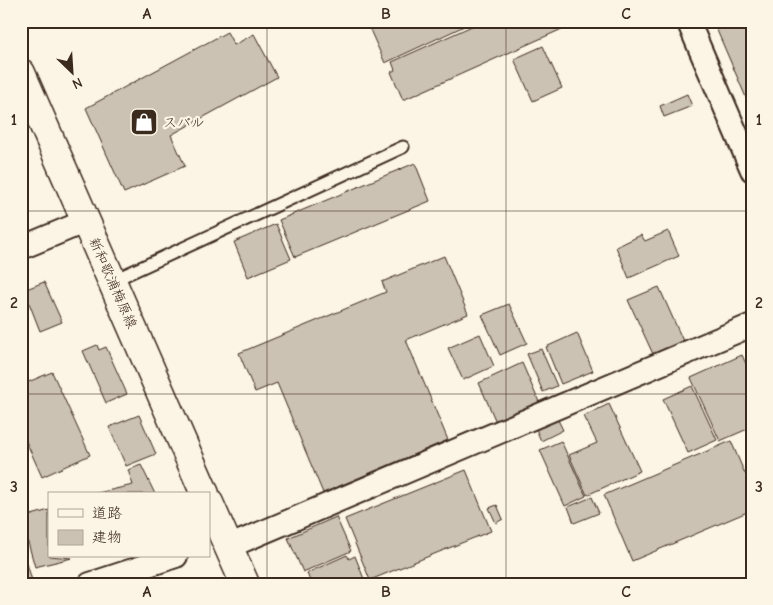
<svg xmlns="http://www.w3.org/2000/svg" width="773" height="605" viewBox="0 0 773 605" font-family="'Comic Neue','Klee One',sans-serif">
	<rect width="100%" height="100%" fill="#fcf5e5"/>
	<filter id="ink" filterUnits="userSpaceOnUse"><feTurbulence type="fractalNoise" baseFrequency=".02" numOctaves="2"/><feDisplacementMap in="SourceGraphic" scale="10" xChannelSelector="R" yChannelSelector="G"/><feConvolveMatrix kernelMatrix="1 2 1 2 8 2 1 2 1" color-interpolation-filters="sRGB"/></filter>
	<g filter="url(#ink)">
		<path fill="#ccc2b3" stroke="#3b2a1e" d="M366 21H475L385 63Z
			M483 21H580L403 100 391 72 395 70 392 62Z
			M713 21H752L751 109Z
			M227 32 234 45 254 34 277 77 171 135 185 166 124 193 86 108Z
			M543 46 562 88 533 101 514 59Z
			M687 94 692 106 664 117 660 106Z
			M415 163 430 201 295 257 279 220Z
			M276 224 291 259 248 277 234 242Z
			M668 231 679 256 629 278 616 247 641 235 645 241Z
			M444 256 468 314 406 340 448 440 323 493 277 383 255 392 239 353 386 292 382 282Z
			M44 282 62 322 40 331 24 290Z
			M659 287 683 341 653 354 628 300Z
			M509 304 527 343 500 355 482 315Z
			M577 333 593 371 561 384 546 347Z
			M480 334 494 366 463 380 448 348Z
			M97 345 99 350 106 347 127 394 106 403 83 351Z
			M541 349 557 386 543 392 527 354Z
			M742 355 752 377V427L720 441 691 378Z
			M522 363 539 402 496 422 479 383Z
			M52 372 90 455 42 477 21 430V385Z
			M692 386 717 440 688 453 663 399Z
			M609 404 640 471 587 495 569 455 597 443 584 416Z
			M139 415 156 454 126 466 109 427Z
			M557 418 563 430 541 441 536 429Z
			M561 441 586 496 565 506 540 450Z
			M731 441 745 474 752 471V510L632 561 604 495Z
			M141 465 155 494H93L133 485 128 470Z
			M466 470 491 531 370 580 345 519Z
			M592 497 599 513 574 523 568 507Z
			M497 505 503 519 496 523 489 508Z
			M49 510V556L72 558 35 567 21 518Z
			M336 517 351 551 303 572 288 538Z
			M347 555 349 559 355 556 366 584H311L307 573Z
			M26 560 33 584H24L21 574V561Z"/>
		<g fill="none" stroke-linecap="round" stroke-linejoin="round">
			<g stroke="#3b2a1e" stroke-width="15">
				<path id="lane" d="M112 281 403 147"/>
			</g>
			<g stroke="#3b2a1e" stroke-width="26">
				<path id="street" d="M688 21 752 170
					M21 248 86 221
					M228 547 752 325
					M90 584 176 556"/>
			</g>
			<g stroke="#3b2a1e" stroke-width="31">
				<path id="primary" d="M21 73 205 494
					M209 503 245 584"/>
			</g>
			<use href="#lane" stroke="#fcf5e5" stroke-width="11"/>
			<use href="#street" stroke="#fcf5e5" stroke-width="22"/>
			<use href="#primary" stroke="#fcf5e5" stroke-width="28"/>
		</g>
	</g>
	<path fill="none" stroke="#3b2a1e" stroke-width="1" stroke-opacity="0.55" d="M267 21V584M506 21V584M21 211H752M21 394H752"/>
	<defs>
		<g id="shop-square" transform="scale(1.4375)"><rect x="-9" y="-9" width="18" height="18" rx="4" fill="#3b2a1e" stroke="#fcf5e5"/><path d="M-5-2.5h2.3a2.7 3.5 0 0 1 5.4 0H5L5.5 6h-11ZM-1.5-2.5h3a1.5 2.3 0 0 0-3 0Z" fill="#fff"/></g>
	</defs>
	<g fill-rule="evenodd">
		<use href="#shop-square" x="144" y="122"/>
	</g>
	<g text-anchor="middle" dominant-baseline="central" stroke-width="4.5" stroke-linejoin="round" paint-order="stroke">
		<g font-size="14" fill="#3b2a1e" stroke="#fcf5e5" text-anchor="start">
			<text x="163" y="122">スバル</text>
		</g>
		<g font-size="14" fill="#3b2a1e" stroke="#fcf5e5">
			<text transform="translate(113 283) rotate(66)">新和歌浦梅原線</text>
		</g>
	</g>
	<rect width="773" height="605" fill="none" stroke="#fcf5e5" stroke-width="55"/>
	<rect x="48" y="492" width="162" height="65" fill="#fcf5e5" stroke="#afa495"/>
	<rect x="58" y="509" width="25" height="8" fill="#fcf5e5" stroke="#afa495"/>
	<text x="92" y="518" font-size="15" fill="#3b2a1e">道路</text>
	<rect x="58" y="530" width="25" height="15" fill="#ccc2b3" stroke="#afa495"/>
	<text x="92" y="542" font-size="15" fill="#3b2a1e">建物</text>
	<g transform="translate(72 72) rotate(155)" stroke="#fcf5e5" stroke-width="4" paint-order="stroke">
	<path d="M0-4L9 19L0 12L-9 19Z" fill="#3b2a1e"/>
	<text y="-8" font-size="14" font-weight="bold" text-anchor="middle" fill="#3b2a1e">N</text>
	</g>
	<rect x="28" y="28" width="718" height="550" fill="none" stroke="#3b2a1e" stroke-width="2"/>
	<g font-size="16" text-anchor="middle" font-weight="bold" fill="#3b2a1e">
		<text x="147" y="19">A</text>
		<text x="386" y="19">B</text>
		<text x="626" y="19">C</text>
		<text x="14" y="125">1</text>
		<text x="759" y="125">1</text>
		<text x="14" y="308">2</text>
		<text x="759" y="308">2</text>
		<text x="14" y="492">3</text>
		<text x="759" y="492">3</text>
		<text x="147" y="597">A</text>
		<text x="386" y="597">B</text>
		<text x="626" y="597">C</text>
	</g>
</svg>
